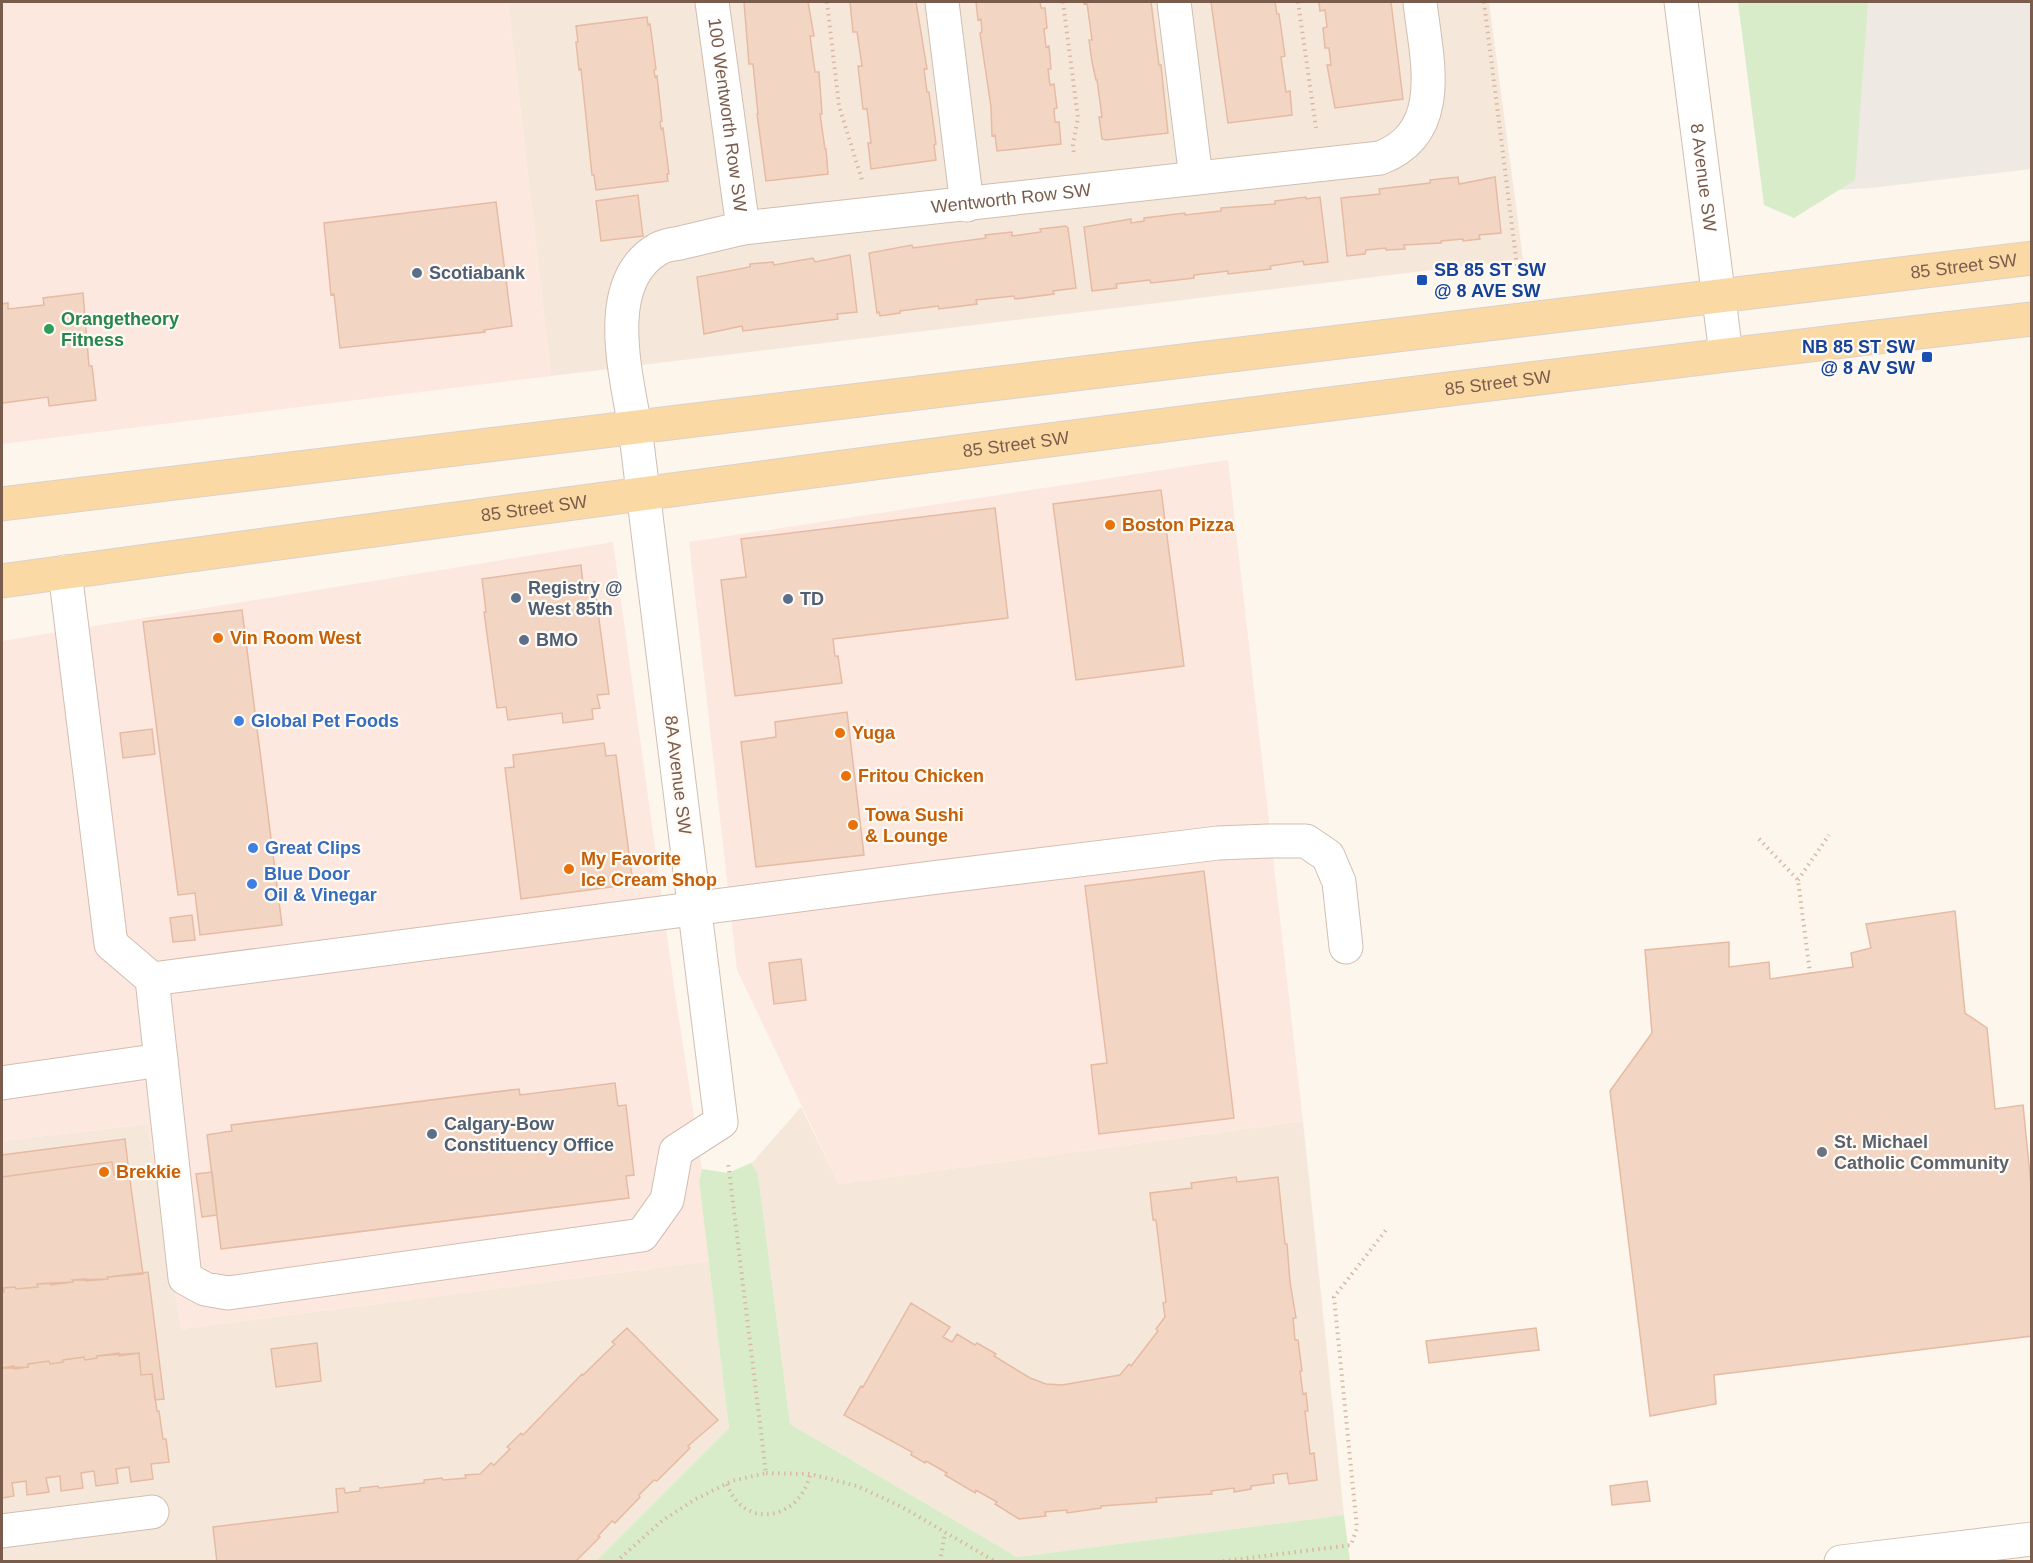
<svg xmlns="http://www.w3.org/2000/svg" width="2033" height="1563" viewBox="0 0 2033 1563" font-family="Arial,sans-serif">
	<rect width="100%" height="100%" fill="#fdf6ec"/>
	<path fill="#f5e8da" d="M508 2H1489L1523 259 551 376Z
		M801 1107 839 1184 1303 1121 1344 1515 1017 1557 790 1424 758 1174 751 1164Z
		M148 1124 181 1329 709 1261 729 1428 596 1561H2V1141Z"/>
	<path fill="#fde8e0" d="M2 2H508L551 376 2 444Z
		M1228 460 1303 1121 839 1184 737 970 689 542Z
		M613 542 675 993 702 1169 699 1181 709 1261 181 1329 148 1124 2 1141V641Z"/>
	<path fill="#efe9e4" d="M1738 2H2031V169L1871 188 1822 191Z"/>
	<path fill="#d8ecc9" d="M1738 2H1868L1855 180 1794 218 1764 205Z
		M751 1163 758 1174 790 1424 1017 1557 1344 1515 1350 1561H596L729 1428 699 1181 702 1169 728 1173Z"/>
	<path fill="#f3d5c3" stroke="#e6bba3" stroke-width="1.5" d="M744 2H808L814 36H810L815 72H819L822 114H820L825 149H826L828 174 766 181 757 114H758L753 64H749Z
		M850 2H916L927 69H924L927 92H929L936 144 934 145 936 160 871 169 868 143H871L867 109H863L858 66H862L857 32H853Z
		M976 2H1040L1041 8H1045L1047 28 1044 29 1046 47 1049 46 1051 69H1048L1050 85 1054 84 1057 108 1054 109 1055 122H1059L1061 144 997 151 995 135 992 136 991 107 980 33 982 32 981 19 978 20Z
		M1084 2H1151L1159 65H1161L1168 133 1106 140 1102 139 1099 117H1102L1097 80H1096L1092 62 1089 40H1092L1087 3 1084 4Z
		M1211 2H1275L1277 14H1279L1285 56 1281 57 1286 92 1290 91 1292 115 1228 123Z
		M1319 2H1391L1403 99 1335 108 1327 65H1331L1329 48H1325L1323 28 1327 27 1325 10 1320 11Z
		M647 17 648 25 650 24 656 69 654 70 655 77 657 76 662 121 660 122 661 129 663 128 669 174H667L668 181 596 190 594 175H592L581 69 579 70 576 42H578L576 26Z
		M1458 177 1459 184 1495 177 1501 233 1479 235 1480 239 1463 241V239L1441 241V243L1404 245 1405 249 1386 250V248L1366 250 1365 254 1347 256 1341 198 1380 194 1379 189 1430 183V180Z
		M638 195 643 236 601 241 596 201Z
		M1306 197V199L1320 197 1328 262 1304 265 1303 261 1270 266 1271 269 1228 274V271L1194 275V278L1151 283 1150 280 1116 284 1117 288 1092 291 1084 227 1131 219V223L1144 221V218L1185 213V215L1221 211V208L1275 204V201Z
		M496 202 512 326 484 330 485 332 340 348 334 294 331 295 324 223Z
		M1066 226 1068 228 1076 288 1053 291 1054 294 1015 299 1014 296 976 300 977 304 939 309 938 306 900 311V313L880 316 879 312 877 313 869 253 912 245 913 248 986 238 985 235 1012 232V236L1041 232 1040 229Z
		M850 255 857 312 837 314 838 319 743 331 742 326 704 334 697 277 750 267V264L773 262 774 265 813 258 815 262Z
		M83 293 89 366H92L96 400 49 406 48 397 3 403 2 406V304L8 303V309L44 305 43 298Z
		M1161 490 1184 666 1076 680 1053 504Z
		M995 508 1008 618 833 639 835 656H838L842 683 735 696 721 580 746 577 741 539Z
		M581 565 583 584 594 582 609 694 597 695 600 708 592 709 593 719 563 723 562 713 508 720 506 707 497 708 484 612H486L482 579Z
		M242 610 282 925 200 935 195 893 178 895 143 622Z
		M847 712 864 855 756 867 741 742 776 737 775 722Z
		M152 729 155 754 123 758 120 733Z
		M604 743 606 756 616 755 633 884 521 899 505 768 514 767 513 755Z
		M1204 871 1234 1118 1099 1134 1091 1065 1107 1063 1085 886Z
		M1955 911 1965 1013 1987 1028 1995 1109 2023 1105 2032 1195V1336L1714 1375 1716 1404 1650 1416 1610 1091 1652 1033 1645 950 1729 942V967L1769 962 1770 979 1853 967 1851 953 1871 948 1866 924Z
		M192 915 195 940 173 942 170 918Z
		M801 959 806 1000 774 1004 769 963Z
		M615 1083 618 1106 626 1105 634 1175 626 1176 629 1198 221 1249 207 1135 232 1131 231 1125 519 1089 520 1095Z
		M125 1139 129 1173 114 1175 112 1162 2 1177V1155Z
		M112 1162 114 1175 129 1173 143 1274 107 1277 108 1279 86 1281V1279L72 1280 73 1282 51 1285V1283L37 1284 38 1287 16 1289 15 1287 3 1288 4 1292H2V1177Z
		M212 1172 217 1215 202 1217 196 1174Z
		M1236 1177 1237 1182 1278 1177 1285 1244H1287L1290 1282 1296 1318H1293L1295 1340H1298L1302 1371H1300L1303 1394 1306 1393 1308 1411H1305L1310 1454 1314 1453 1317 1480 1289 1484 1287 1473 1273 1475 1274 1483 1251 1486V1489L1234 1492V1488L1211 1491 1212 1494 1156 1498 1157 1502 1101 1506V1508L1067 1513V1510L1045 1512 1046 1516 1019 1519 995 1504 997 1502 976 1490 975 1493 945 1475 947 1473 926 1461 925 1463 911 1455 912 1452 844 1415 861 1386 863 1387 911 1303 950 1327 943 1337 952 1342 957 1334 975 1345 977 1343 996 1354 994 1356 1030 1378 1046 1384 1062 1385 1120 1375 1129 1364 1131 1366 1158 1331 1156 1329 1165 1317 1163 1303 1166 1302 1156 1220H1153L1150 1193 1192 1188 1191 1183Z
		M148 1272 164 1399 155 1400 152 1374 141 1375 139 1353 97 1356V1358L85 1360 84 1357 63 1360V1362L50 1364 49 1361 28 1364V1367L14 1369V1366L2 1368V1292H4L3 1288 15 1287 16 1289 38 1287 37 1284 73 1282 72 1280 108 1279 107 1277Z
		M627 1328 718 1420 688 1446 690 1448 657 1481 654 1480 639 1495 640 1497 615 1523 612 1521 598 1536 600 1537 575 1562H217L213 1527 338 1512 336 1489 344 1488 345 1493 360 1491V1488L378 1486 379 1488 424 1483V1480L442 1478 443 1480 466 1478 465 1475 480 1474 491 1463 494 1465 510 1449 507 1447 521 1433 523 1435 582 1374 583 1375 615 1344 612 1342Z
		M1536 1328 1539 1350 1429 1363 1426 1341Z
		M317 1343 321 1381 276 1387 271 1349Z
		M119 1353V1356L139 1353 141 1375 152 1374 157 1411H159L163 1439H166L169 1462 151 1464 153 1479 131 1482 129 1467 116 1469 118 1483 96 1486 94 1471 81 1473 83 1488 61 1491 60 1476 46 1478 49 1492 27 1495 26 1481 12 1483 14 1496 2 1498V1368L28 1367V1364L49 1361 50 1364 63 1362V1360L84 1357 85 1360 97 1358V1356Z
		M1647 1481 1650 1501 1612 1505 1610 1486Z"/>
	<g fill="none" stroke-linecap="round" stroke-linejoin="round">
		<g stroke="#d1beb0" stroke-width="35">
			<g id="minor">
				<path id="s1" d="M712 2 743 228"/>
				<path d="M942 2 967 205"/>
				<path d="M1174 2 1196 178"/>
				<path id="s2" d="M1681 2 1726 354"/>
				<path id="s3" d="M65 572 111 944 152 979 185 1278 205 1289 228 1293 642 1235 667 1200 676 1151 721 1122 635 427C626 374 601 282 658 249 664 245 674 244 680 243 701 238 722 233 743 228L1380 158C1448 132 1426 58 1420 2"/>
				<path d="M152 979 931 878 1218 843 1269 841H1306L1328 856 1339 882 1346 947"/>
				<path d="M2 1083 161 1060"/>
				<path d="M2 1531 152 1512"/>
				<path d="M1841 1562 2032 1539"/>
			</g>
		</g>
		<g stroke="#dad1cd" stroke-width="35">
			<g id="major">
				<path id="s4" d="M2 504 2032 258"/>
				<path id="s5" d="M2 581C677 488 1354 397 2032 319"/>
			</g>
		</g>
		<path stroke="#d9b8a5" stroke-width="4" stroke-dasharray="1.5 4.5" stroke-linecap="butt" d="M827 2 839 106 862 180
			M1063 2 1078 118 1073 145 1074 156
			M1298 2 1316 128
			M1484 2 1517 266
			M1759 839 1798 880 1810 973
			M1798 880 1829 835
			M766 1473 810 1474 857 1486 902 1507 996 1562
			M727 1484C743 1530 800 1521 810 1474
			M616 1562 663 1520 694 1500 732 1481 766 1473 728 1162
			M940 1562 945 1532
			M1217 1562 1351 1545 1357 1528 1334 1297 1386 1230"/>
		<use href="#minor" stroke="#fff" stroke-width="33"/>
		<use href="#major" stroke="#fbd9a5" stroke-width="33"/>
	</g>
	<g fill="#5c6f8a" stroke="#fffaf3" stroke-width="2">
		<circle cx="417" cy="273" r="6"/>
		<circle cx="516" cy="598" r="6"/>
		<circle cx="788" cy="599" r="6"/>
		<circle cx="524" cy="640" r="6"/>
		<circle cx="432" cy="1134" r="6"/>
	</g>
	<g fill="#1a4fb4" stroke="#fffaf3" stroke-width="2">
		<rect x="1416" y="274" width="12" height="12" rx="3"/>
		<rect x="1921" y="351" width="12" height="12" rx="3"/>
	</g>
	<circle fill="#2e9e5b" stroke="#fffaf3" stroke-width="2" cx="49" cy="329" r="6"/>
	<g fill="#e8710a" stroke="#fffaf3" stroke-width="2">
		<circle cx="1110" cy="525" r="6"/>
		<circle cx="218" cy="638" r="6"/>
		<circle cx="840" cy="733" r="6"/>
		<circle cx="846" cy="776" r="6"/>
		<circle cx="853" cy="825" r="6"/>
		<circle cx="569" cy="869" r="6"/>
		<circle cx="104" cy="1172" r="6"/>
	</g>
	<g fill="#3f7fe0" stroke="#fffaf3" stroke-width="2">
		<circle cx="239" cy="721" r="6"/>
		<circle cx="253" cy="848" r="6"/>
		<circle cx="252" cy="884" r="6"/>
	</g>
	<circle fill="#6b7280" stroke="#fffaf3" stroke-width="2" cx="1822" cy="1152" r="6"/>
	<g text-anchor="middle" dominant-baseline="central" stroke-width="4.5" stroke-linejoin="round" paint-order="stroke">
		<g font-size="18" fill="#7a5c4d" stroke="#fffaf3">
			<text stroke="none"><textPath href="#s1" startOffset="114">100 Wentworth Row SW</textPath></text>
			<text stroke="none"><textPath href="#s2" startOffset="177">8 Avenue SW</textPath></text>
			<text stroke="none"><textPath href="#s3" startOffset="2589">Wentworth Row SW</textPath></text>
			<text stroke="none"><textPath href="#s4" startOffset="1976">85 Street SW</textPath></text>
			<text stroke="none"><textPath href="#s5" startOffset="1509">85 Street SW</textPath></text>
			<text stroke="none"><textPath href="#s5" startOffset="1023">85 Street SW</textPath></text>
			<text stroke="none"><textPath href="#s5" startOffset="537">85 Street SW</textPath></text>
			<text transform="translate(678 775) rotate(83)">8A Avenue SW</text>
		</g>
		<g font-size="18" font-weight="bold" fill="#164399" stroke="#fffaf3" text-anchor="start">
			<text x="1434" y="270">SB 85 ST SW<tspan x="1434" dy="21">@ 8 AVE SW</tspan></text>
			<text x="1915" y="347" text-anchor="end">NB 85 ST SW<tspan x="1915" dy="21">@ 8 AV SW</tspan></text>
		</g>
		<g font-size="18" font-weight="bold" fill="#4e5e75" stroke="#fffaf3" text-anchor="start">
			<text x="429" y="273">Scotiabank</text>
			<text x="528" y="588">Registry @<tspan x="528" dy="21">West 85th</tspan></text>
			<text x="800" y="599">TD</text>
			<text x="536" y="640">BMO</text>
			<text x="444" y="1124">Calgary-Bow<tspan x="444" dy="21">Constituency Office</tspan></text>
		</g>
		<g font-size="18" font-weight="bold" fill="#27864d" stroke="#fffaf3" text-anchor="start">
			<text x="61" y="319">Orangetheory<tspan x="61" dy="21">Fitness</tspan></text>
		</g>
		<g font-size="18" font-weight="bold" fill="#c56008" stroke="#fffaf3" text-anchor="start">
			<text x="1122" y="525">Boston Pizza</text>
			<text x="230" y="638">Vin Room West</text>
			<text x="852" y="733">Yuga</text>
			<text x="858" y="776">Fritou Chicken</text>
			<text x="865" y="815">Towa Sushi<tspan x="865" dy="21">&amp; Lounge</tspan></text>
			<text x="581" y="859">My Favorite<tspan x="581" dy="21">Ice Cream Shop</tspan></text>
			<text x="116" y="1172">Brekkie</text>
		</g>
		<g font-size="18" font-weight="bold" fill="#366cbe" stroke="#fffaf3" text-anchor="start">
			<text x="251" y="721">Global Pet Foods</text>
			<text x="265" y="848">Great Clips</text>
			<text x="264" y="874">Blue Door<tspan x="264" dy="21">Oil &amp; Vinegar</tspan></text>
		</g>
		<g font-size="18" font-weight="bold" fill="#5b616d" stroke="#fffaf3" text-anchor="start">
			<text x="1834" y="1142">St. Michael<tspan x="1834" dy="21">Catholic Community</tspan></text>
		</g>
	</g>
	<rect width="2033" height="1563" fill="none" stroke="#7a5c4d" stroke-width="6"/>
</svg>
